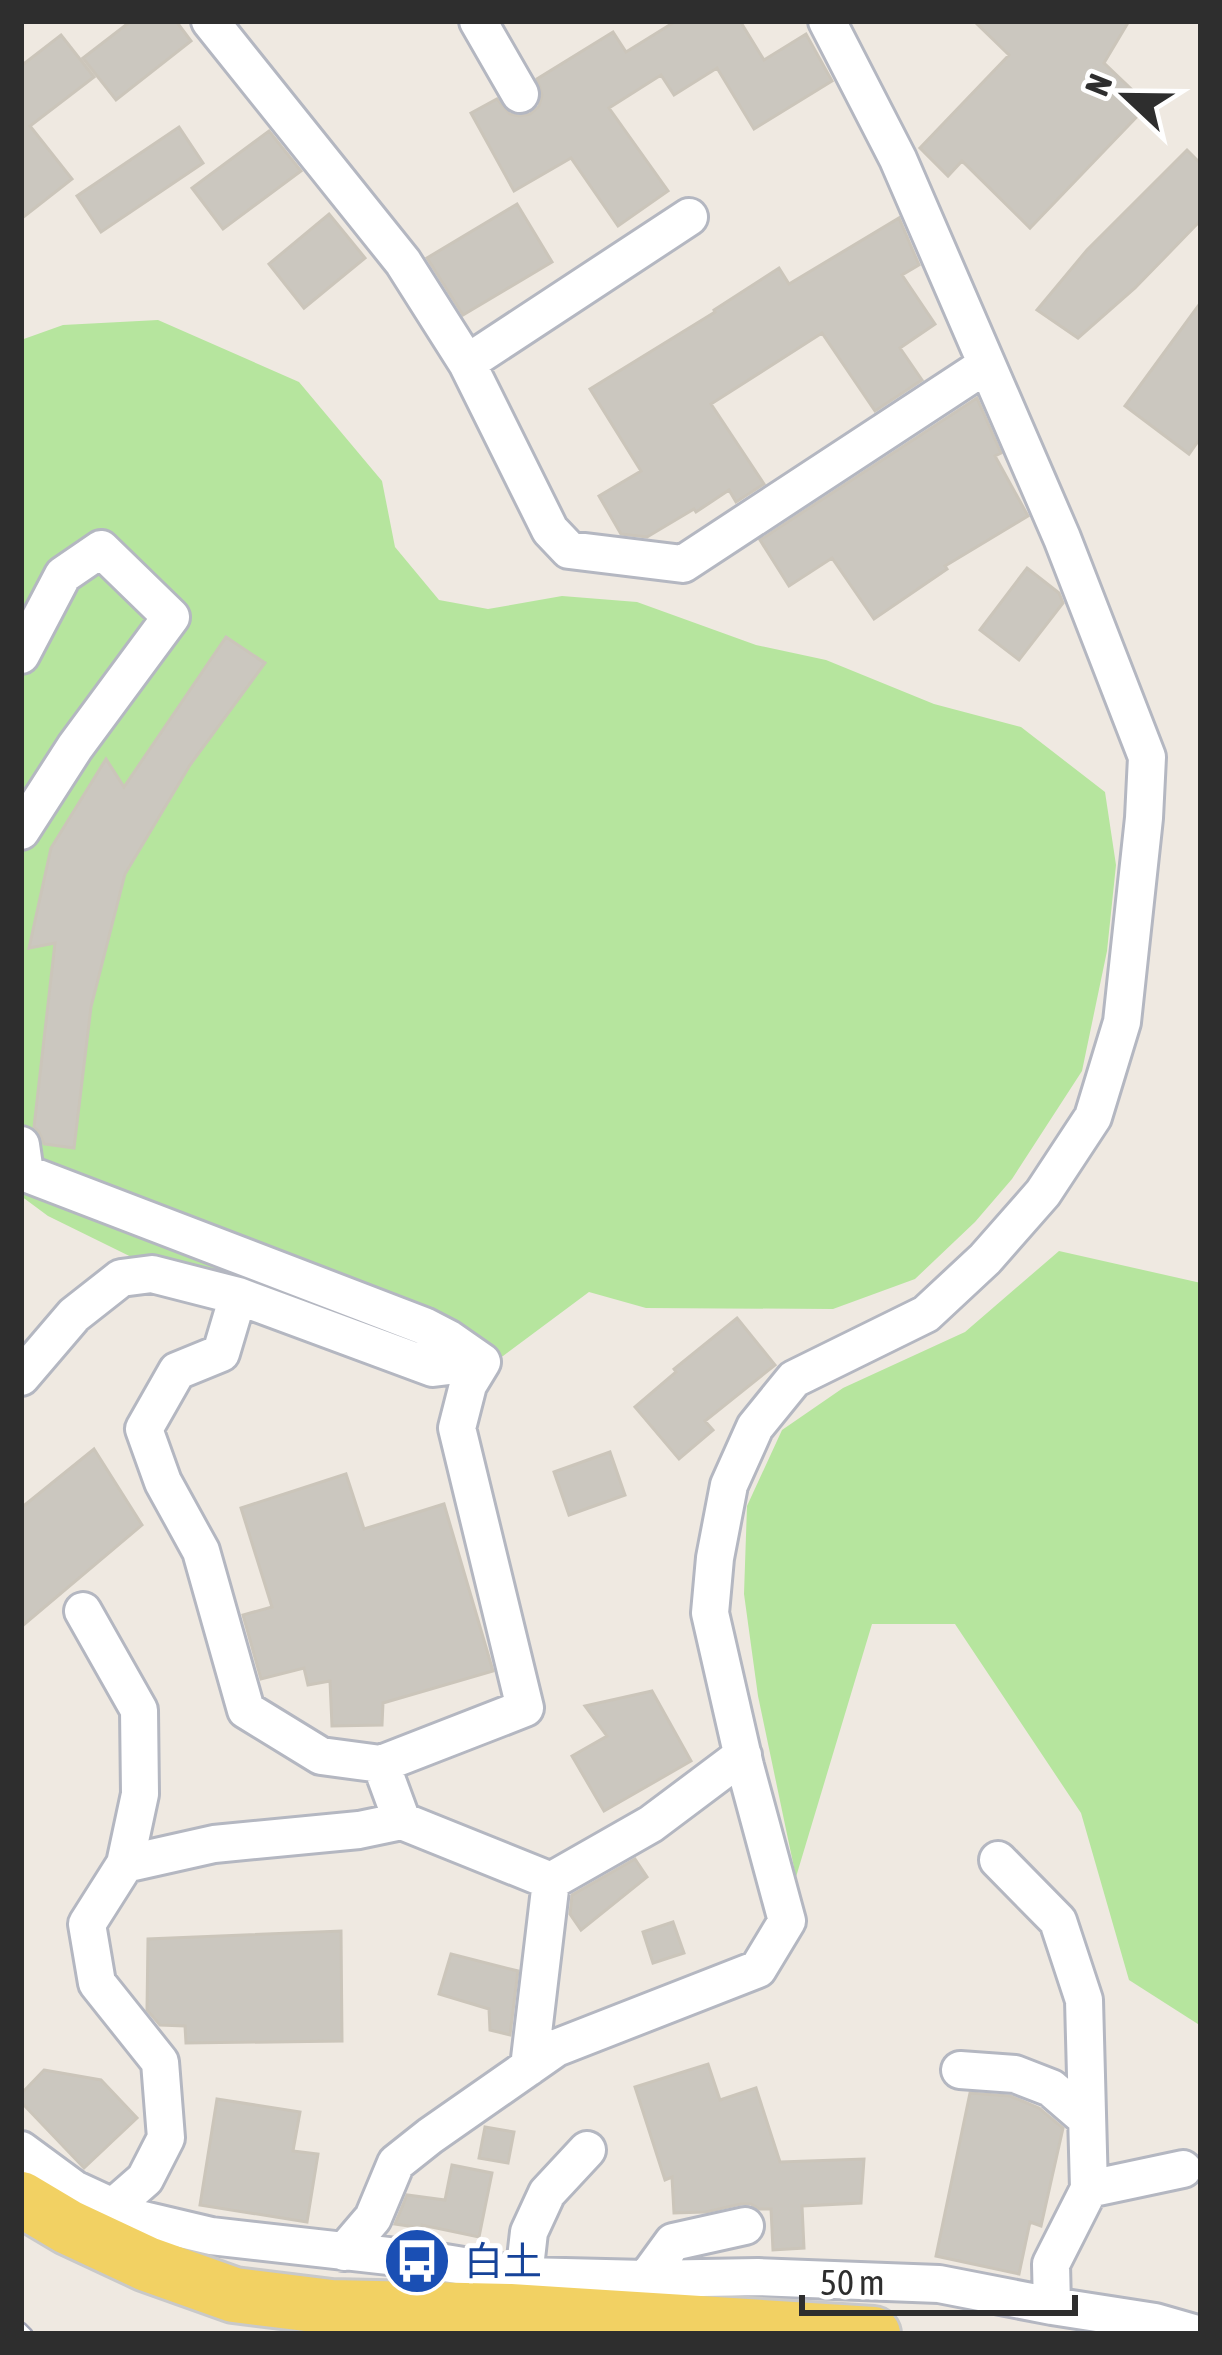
<svg xmlns="http://www.w3.org/2000/svg" width="1222" height="2355" viewBox="0 0 1222 2355" font-family="'Asap Condensed','Noto Sans JP',sans-serif">
	<rect width="100%" height="100%" fill="#efe9e1"/>
	<path fill="#b6e59e" d="M158 320 299 382 382 481 395 547 439 600 488 609 562 596 637 602 756 645 826 660 934 704 1021 727 1105 792 1116 865 1107 951 1082 1071 1012 1179 975 1222 915 1279 833 1309 646 1308 589 1292 503 1356 427 1380 168 1275 48 1216 21 1196V340L63 325Z
		M1059 1251 1201 1283V2026L1129 1980 1081 1813 955 1624H872L796 1877 758 1696 744 1594 747 1506 782 1430 843 1388 965 1332Z"/>
	<path fill="#cbc7bf" stroke="#cbc5ba" stroke-width="3" d="M131 21H176L191 41 116 100 83 58Z
		M676 21H740L764 60 806 34 832 81 754 129 717 68 674 95 661 75 609 108 668 191 618 226 571 158 514 191 471 113 497 99 510 114 519 116 530 114 539 106 542 95 537 79 613 32 626 52Z
		M974 21H1129L1104 63 1148 105 1030 228 962 161 948 176 920 148 1009 55Z
		M61 35 94 77 30 126 72 179 21 219V66Z
		M179 127 203 163 101 232 77 196Z
		M269 131 301 171 223 229 192 188Z
		M1187 150 1201 164V220L1135 288 1078 338 1037 310 1087 250Z
		M517 204 552 262 463 315 427 258Z
		M329 214 365 258 304 308 269 264Z
		M899 218 919 265 902 275 935 324 900 348 922 380 875 411 822 333 711 404 764 484 736 502 729 490 696 512 694 509 647 537 621 534 599 496 641 471 590 389 715 312 714 310 779 268 789 284Z
		M1201 302V437L1189 454 1125 406Z
		M977 398 1001 453 995 456 1028 516 945 566 947 569 874 619 832 558 789 586 760 540Z
		M1027 568 1059 593 1063 603 1019 660 980 630Z
		M226 637 265 663 190 765 125 874 91 1007 74 1148 44 1144 39 1132 34 1127 55 943 29 948 51 848 106 759 124 787Z
		M737 1318 775 1365 705 1421 713 1430 679 1459 635 1407 676 1372 674 1369Z
		M94 1449 142 1525 21 1627V1508Z
		M610 1452 625 1495 569 1515 554 1472Z
		M346 1474 364 1529 444 1504 493 1671 383 1703 382 1725 332 1726 330 1681 308 1685 304 1668 261 1679 243 1615 272 1607 241 1508Z
		M652 1691 691 1761 604 1811 572 1756 607 1736 585 1706Z
		M635 1859 647 1877 581 1930 570 1914 572 1895Z
		M673 1922 684 1953 653 1963 643 1932Z
		M341 1931 342 2041 186 2043 185 2026 160 2025 147 2010 148 1939Z
		M451 1954 518 1971 510 2035 490 2030 489 2009 439 1994Z
		M708 2064 720 2100 756 2088 780 2162 864 2159 861 2203 802 2206 804 2248 773 2250 771 2209H759L751 2204H741L706 2212 674 2213 672 2177 665 2180 635 2087Z
		M44 2070 101 2080 137 2118 84 2168 21 2102V2094Z
		M970 2093 1010 2096 1039 2108 1063 2128 1041 2226 1030 2222 1019 2274 936 2256Z
		M217 2099 300 2112 293 2151 318 2154 307 2222 200 2205Z
		M485 2127 514 2132 508 2163 479 2158Z
		M452 2165 492 2173 479 2237 422 2225V2228L395 2224 407 2195 445 2200Z"/>
	<g fill="none" stroke-linecap="round" stroke-linejoin="round">
		<g stroke="#b4b7c1" stroke-width="42">
			<path id="minor" d="M210 21 403 262 467 363 689 217
				M478 21 520 94
				M467 363 550 530 569 550 683 564 986 365
				M21 655 63 575 101 549 171 617 75 747 21 831
				M21 1145 25 1173 424 1326 449 1339 482 1362
				M238 1296 221 1353 177 1371 144 1429 163 1482 201 1551 246 1710 321 1756 381 1764
				M21 1377 74 1315 121 1278 152 1274 238 1296 433 1368 482 1362 468 1385 457 1428 525 1708 381 1764 402 1821
				M83 1611 139 1710 140 1794 125 1864
				M998 1860 1058 1921 1084 2000 1089 2189 1051 2264 1052 2306
				M529 2067 551 1881
				M960 2070 1015 2074 1051 2088 1087 2119
				M21 2150 74 2189 139 2219 211 2236 433 2261 524 2276 504 2311
				M587 2150 547 2193 529 2232 524 2276 646 2279 673 2242 745 2226
				M1089 2189 1183 2169
				M113 2207 145 2179 166 2138 160 2062 97 1983 87 1924 125 1864 214 1844 359 1830 402 1821 551 1881 651 1824 743 1755
				M344 2252 373 2218 396 2163 430 2136 556 2048 758 1969 787 1921 745 1766 710 1613 715 1558 729 1485 755 1427 794 1379 926 1314 985 1259 1043 1193 1093 1117 1122 1022 1144 818 1147 757 1062 538 898 159 827 21
				M646 2279 758 2277 939 2284 1052 2306 1155 2322 1197 2334"/>
		</g>
		<g stroke="#c9c9c9" stroke-width="60">
			<path id="primary" d="M21 2199 68 2227 147 2264 234 2295 331 2307 510 2311 873 2334"/>
		</g>
		<use href="#minor" stroke="#fff" stroke-width="36"/>
		<use href="#primary" stroke="#f2d163" stroke-width="54"/>
		<g stroke="#a3a6b8" stroke-width="14">
			<path id="rail" d="M21 2328 27 2334"/>
		</g>
		<use href="#rail" stroke="#fff" stroke-width="9" stroke-dasharray="27" stroke-linecap="butt"/>
	</g>
	<defs>
		<g id="bus-disc" transform="scale(3.45)"><circle r="9.5" fill="#1a4fb4" stroke="#fff"/><path d="M-5-6H5V4H4V6H2V4H-2V6H-4V4H-5ZM-3.5-4V0h7V-4ZM-3.5 1.2v1.5H-2V1.2ZM2 1.2v1.5H3.5V1.2Z" fill="#fff"/></g>
	</defs>
	<g fill-rule="evenodd">
		<use href="#bus-disc" x="417" y="2261"/>
	</g>
	<g text-anchor="middle" dominant-baseline="central" stroke-width="10" stroke-linejoin="round" paint-order="stroke">
		<g font-size="39" fill="#164399" stroke="#fff" text-anchor="start">
			<text x="464" y="2261">白土</text>
		</g>
	</g>
	<rect width="1222" height="2355" fill="none" stroke="#2e2e2e" stroke-width="48"/>
	<g transform="translate(1126 96) rotate(292)" stroke="#ffffff" stroke-width="9" paint-order="stroke">
	<path d="M0-9L21 45L0 30L-21 45Z" fill="#2e2e2e"/>
	<text y="-18" font-size="33" font-weight="bold" text-anchor="middle" fill="#2e2e2e">N</text>
	</g>
	<path d="M802 2295v18h273v-18" fill="none" stroke="#2e2e2e" stroke-width="6"/>
	<text x="820" y="2295" font-size="36" fill="#2e2e2e" stroke="#ffffff" stroke-width="9" paint-order="stroke">50 m</text>
</svg>
